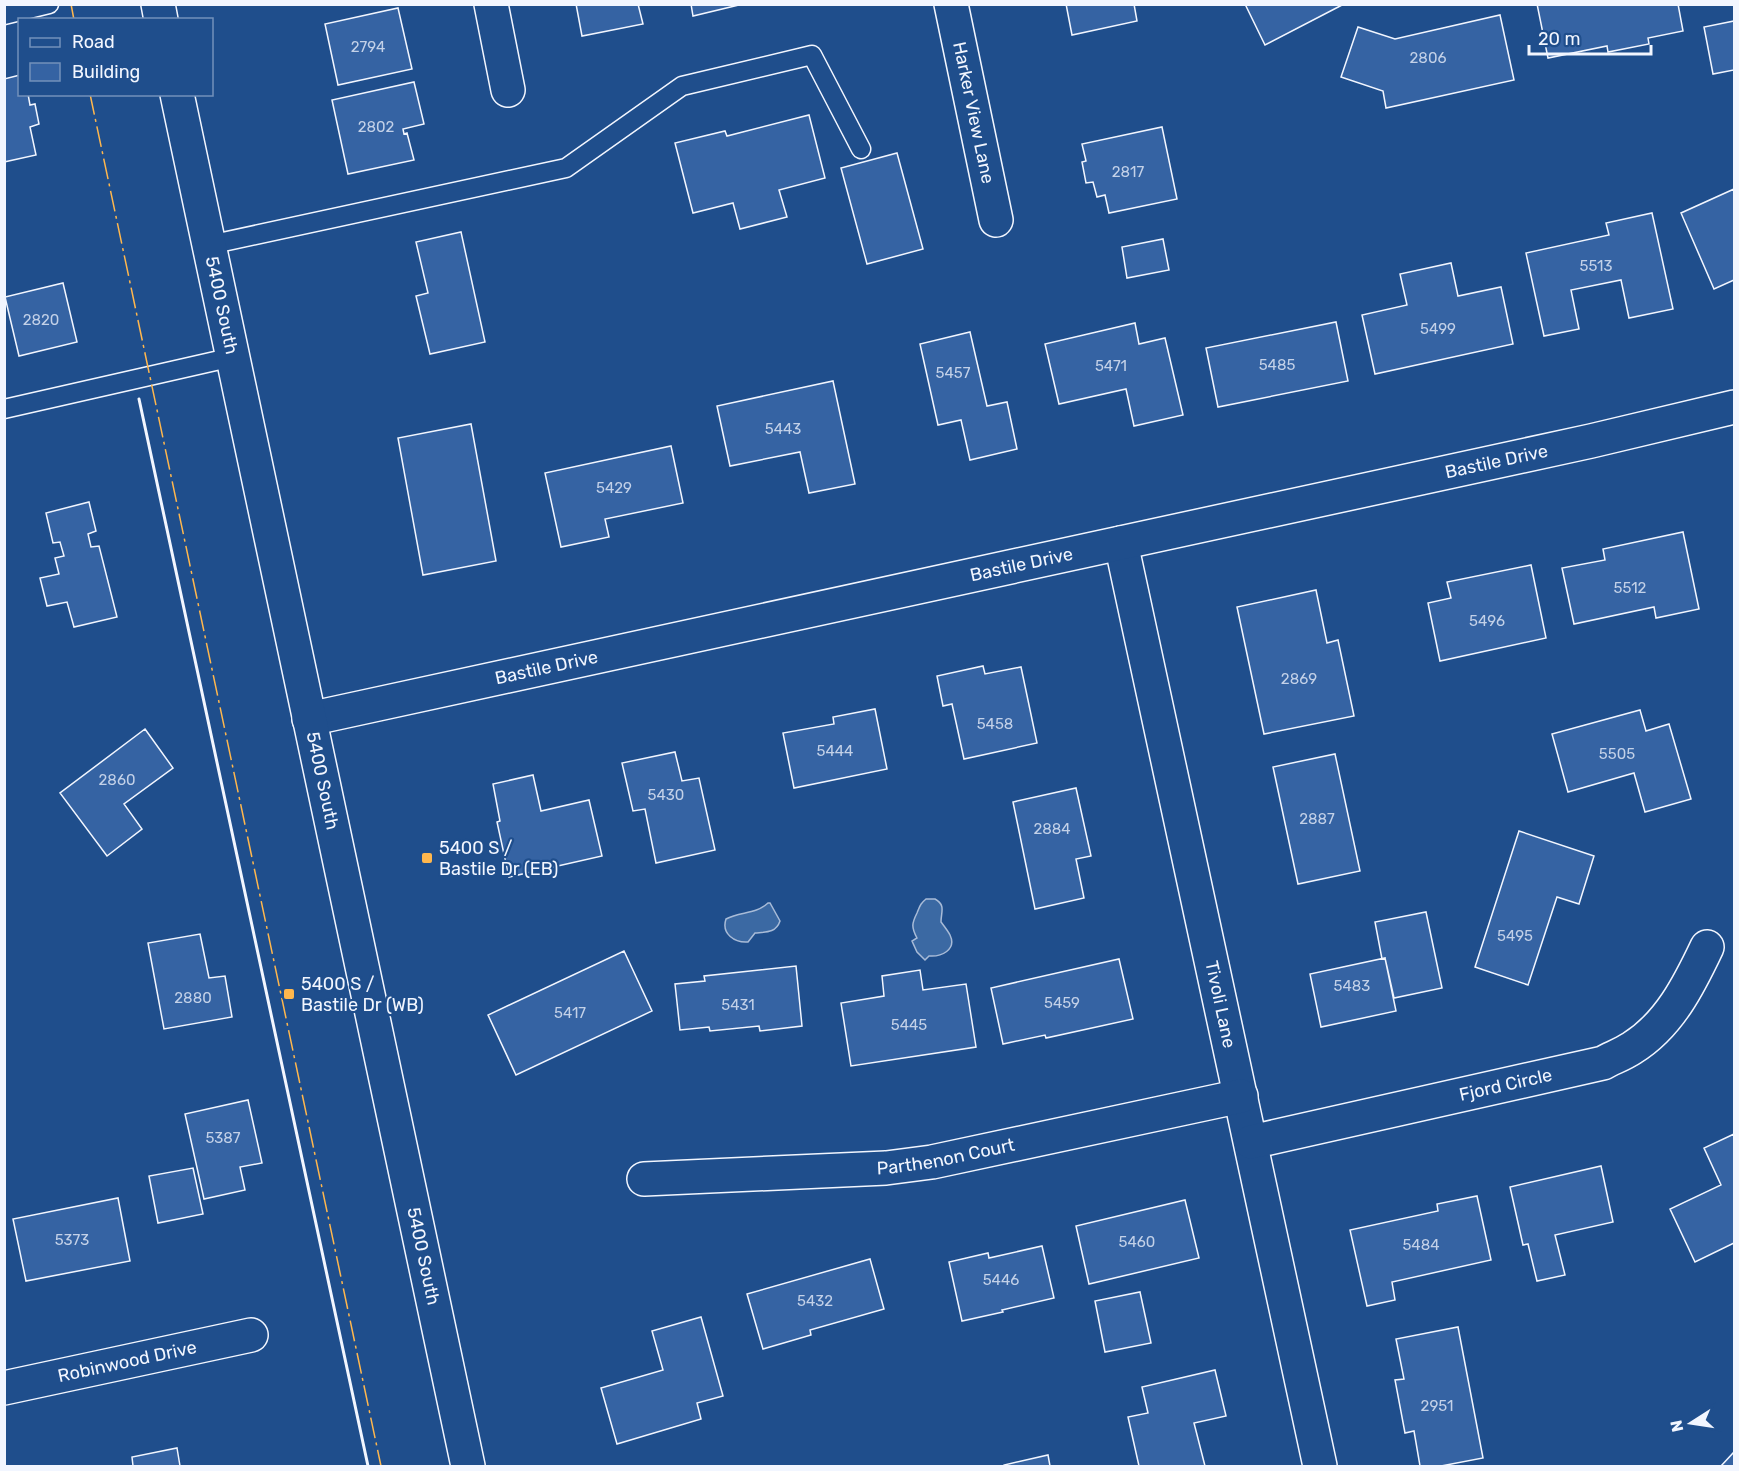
<svg xmlns="http://www.w3.org/2000/svg" width="1739" height="1471" viewBox="0 0 1739 1471" font-family="Rubik,sans-serif">
	<rect width="100%" height="100%" fill="#1f4e8c"/>
	<path fill="#3b69a3" stroke="#a8bbd7" stroke-width="1.5" d="M926 899H935C946 905 941 912 941 922 944 926 948 931 950 935 957 950 941 957 929 956L925 960 917 952 912 941 917 938C911 927 912 923 917 913 920 906 920 904 926 899Z
		M768 903H770L780 921C776 933 766 932 755 933L748 942C735 943 721 934 726 919 740 911 755 915 768 903Z"/>
	<path fill="#3563a3" stroke="#f2f6ff" stroke-width="1.5" d="M576 4H638L643 24 582 36Z
		M691 4H743L693 16Z
		M1066 4H1134L1137 21 1072 35Z
		M1245 4H1344L1265 45Z
		M1537 4H1678L1683 31 1648 38 1649 44 1608 52 1607 46 1548 58Z
		M398 8 412 69 338 85 325 24Z
		M1500 15 1514 80 1386 108 1383 91 1341 77 1358 27 1395 39Z
		M1734 21V70L1713 74 1704 27Z
		M20 75V94H28L30 105 35 104 39 124 30 127 36 155 4 162V79Z
		M414 82 424 124 403 129 404 134 407 133 414 160 348 174 332 100Z
		M809 115 825 178 779 190 787 217 740 229 733 203 693 213 675 143 725 131 727 136Z
		M1162 127 1177 199 1109 213 1105 195 1097 197 1093 182 1086 183 1082 162 1086 161 1082 144Z
		M897 153 923 249 867 264 841 168Z
		M1734 189V280L1714 289 1681 213Z
		M1652 213 1673 309 1629 318 1621 280 1571 290 1579 329 1544 336 1526 253 1609 235 1606 223Z
		M461 232 485 342 430 354 416 296 428 293 416 242Z
		M1163 239 1169 270 1127 278 1122 247Z
		M1451 263 1458 296 1501 287 1513 344 1375 374 1362 315 1407 305 1400 274Z
		M63 283 77 342 19 356 5 297Z
		M1336 322 1348 381 1218 407 1206 348Z
		M1135 323 1139 344 1165 338 1183 415 1134 426 1126 389 1059 404 1045 344Z
		M970 332 987 406 1007 402 1017 449 970 460 961 420 938 425 920 344Z
		M833 381 855 484 809 493 800 452 730 466 717 406Z
		M471 424 496 561 423 575 398 438Z
		M671 446 683 503 605 519 609 537 561 547 545 473Z
		M89 502 96 531 88 534 91 547 99 546 117 617 74 627 67 602 47 606 40 578 59 574 55 558 64 556 60 542 53 543 46 513Z
		M1683 532 1699 609 1656 618 1654 607 1574 624 1562 568 1605 560 1603 549Z
		M1531 565 1546 638 1440 661 1428 603 1451 598 1447 582Z
		M1316 590 1327 643 1338 640 1354 716 1264 734 1237 607Z
		M983 666 985 674 1021 667 1037 743 964 759 952 704 943 706 937 676Z
		M875 709 887 769 794 788 783 733 834 724 833 717Z
		M1640 710 1646 731 1669 724 1691 799 1645 812 1634 773 1568 792 1552 734Z
		M145 729 173 768 124 804 142 829 107 856 60 793Z
		M675 752 682 781 699 778 715 850 656 863 645 809 633 811 622 763Z
		M1335 754 1360 871 1298 884 1273 767Z
		M533 775 541 811 589 800 602 856 509 877 497 822 500 821 493 784Z
		M1076 788 1091 856 1076 859 1084 898 1035 909 1013 802Z
		M1519 831 1594 856 1579 904 1557 897 1528 985 1475 967Z
		M1426 912 1442 988 1394 998 1385 958 1382 959 1375 922Z
		M200 934 209 978 225 976 232 1017 164 1029 148 943Z
		M624 951 652 1011 516 1075 488 1015Z
		M1385 958 1396 1011 1321 1027 1310 974Z
		M1119 959 1133 1019 1046 1038 1045 1035 1003 1044 991 988Z
		M796 966 802 1026 760 1031 759 1026 710 1031 709 1027 680 1030 675 984 705 981 704 976Z
		M920 970 923 990 966 984 976 1047 851 1066 841 1003 884 996 882 976Z
		M248 1100 262 1163 240 1167 245 1190 204 1199 185 1114Z
		M1734 1134V1243L1695 1262 1670 1209 1721 1185 1704 1148Z
		M1601 1166 1613 1222 1555 1235 1565 1275 1537 1281 1528 1244 1523 1245 1510 1187Z
		M193 1168 203 1214 158 1223 149 1176Z
		M1477 1196 1491 1260 1392 1282 1395 1300 1367 1306 1350 1230 1438 1211 1437 1204Z
		M118 1198 130 1261 26 1281 13 1219Z
		M1185 1200 1199 1258 1089 1284 1076 1226Z
		M1042 1246 1054 1298 1002 1310 1003 1312 962 1321 949 1262 988 1253 989 1258Z
		M870 1259 884 1309 810 1330 811 1335 763 1349 747 1294Z
		M1140 1292 1151 1343 1105 1352 1095 1301Z
		M701 1317 723 1396 697 1403 701 1419 617 1444 601 1388 663 1370 652 1331Z
		M1458 1327 1483 1458 1441 1466H1420L1414 1431 1405 1433 1395 1380 1404 1379 1396 1339Z
		M1215 1370 1226 1416 1194 1423 1205 1466H1139L1128 1417 1148 1413 1142 1387Z
		M177 1448 180 1466H129H133L132 1457Z
		M1734 1452V1466H1721Z
		M1048 1455 1050 1466H1004V1465Z"/>
	<g fill="none" stroke-linecap="round" stroke-linejoin="round">
		<g stroke="#f2f6ff" stroke-width="21">
			<path id="service" d="M4 15 49 4
				M209 245 566 168 682 86 812 55 861 149
				M4 409 233 357"/>
		</g>
		<g stroke="#f2f6ff" stroke-width="36">
			<g id="minor">
				<path d="M491 4 508 90"/>
				<path id="s1" d="M951 4 996 220"/>
				<path id="s2" d="M1121 543 1320 1466"/>
				<path id="s3" d="M309 719 1591 441 1734 407"/>
				<path id="s4" d="M1251 1142 1603 1063C1612 1058 1623 1054 1632 1048 1669 1025 1689 985 1707 947"/>
				<path id="s5" d="M644 1179 886 1168 932 1162 1241 1096"/>
				<path id="s6" d="M4 1388 251 1335"/>
			</g>
		</g>
		<g stroke="#f2f6ff" stroke-width="36">
			<g id="primary">
				<path d="M158 4 161 20"/>
				<path id="s7" d="M177 94 468 1466"/>
			</g>
		</g>
		<use href="#service" stroke="#1f4e8c" stroke-width="18"/>
		<use href="#minor" stroke="#1f4e8c" stroke-width="33"/>
		<use href="#primary" stroke="#1f4e8c" stroke-width="33"/>
		<path stroke="#f2f6ff" stroke-width="3" d="M139 399 368 1466"/>
		<path stroke="#ffb74d" stroke-width="1.5" stroke-dasharray="21 4.5 3 4.5" stroke-linecap="butt" d="M71 4 74 20
			M90 94 381 1466"/>
	</g>
	<g fill="#ffb74d" stroke="#1f4e8c" stroke-width="2">
		<rect x="421" y="852" width="12" height="12" rx="3"/>
		<rect x="283" y="988" width="12" height="12" rx="3"/>
	</g>
	<g text-anchor="middle" dominant-baseline="central" stroke-width="4.5" stroke-linejoin="round" paint-order="stroke">
		<g font-size="15" fill="#c3d1e8">
			<text x="368" y="47">2794</text>
			<text x="1428" y="58">2806</text>
			<text x="376" y="127">2802</text>
			<text x="1128" y="172">2817</text>
			<text x="1596" y="266">5513</text>
			<text x="41" y="320">2820</text>
			<text x="1438" y="329">5499</text>
			<text x="1277" y="365">5485</text>
			<text x="1111" y="366">5471</text>
			<text x="953" y="373">5457</text>
			<text x="783" y="429">5443</text>
			<text x="614" y="488">5429</text>
			<text x="1630" y="588">5512</text>
			<text x="1487" y="621">5496</text>
			<text x="1299" y="679">2869</text>
			<text x="995" y="724">5458</text>
			<text x="835" y="751">5444</text>
			<text x="1617" y="754">5505</text>
			<text x="117" y="780">2860</text>
			<text x="666" y="795">5430</text>
			<text x="1317" y="819">2887</text>
			<text x="1052" y="829">2884</text>
			<text x="1515" y="936">5495</text>
			<text x="1352" y="986">5483</text>
			<text x="193" y="998">2880</text>
			<text x="1062" y="1003">5459</text>
			<text x="738" y="1005">5431</text>
			<text x="570" y="1013">5417</text>
			<text x="909" y="1025">5445</text>
			<text x="223" y="1138">5387</text>
			<text x="72" y="1240">5373</text>
			<text x="1137" y="1242">5460</text>
			<text x="1421" y="1245">5484</text>
			<text x="1001" y="1280">5446</text>
			<text x="815" y="1301">5432</text>
			<text x="1437" y="1406">2951</text>
		</g>
		<g font-size="18" fill="#f2f6ff" stroke="#1f4e8c">
			<text stroke="none"><textPath href="#s1" startOffset="111">Harker View Lane</textPath></text>
			<text stroke="none"><textPath href="#s7" startOffset="216">5400 South</textPath></text>
			<text stroke="none"><textPath href="#s3" startOffset="1215">Bastile Drive</textPath></text>
			<text stroke="none"><textPath href="#s3" startOffset="729">Bastile Drive</textPath></text>
			<text stroke="none"><textPath href="#s3" startOffset="243">Bastile Drive</textPath></text>
			<text stroke="none"><textPath href="#s7" startOffset="702">5400 South</textPath></text>
			<text stroke="none"><textPath href="#s2" startOffset="472">Tivoli Lane</textPath></text>
			<text stroke="none"><textPath href="#s4" startOffset="261">Fjord Circle</textPath></text>
			<text stroke="none"><textPath href="#s5" startOffset="303">Parthenon Court</textPath></text>
			<text stroke="none"><textPath href="#s7" startOffset="1188">5400 South</textPath></text>
			<text stroke="none"><textPath href="#s6" startOffset="126">Robinwood Drive</textPath></text>
		</g>
		<g font-size="18" fill="#f2f6ff" stroke="#1f4e8c" text-anchor="start">
			<text x="439" y="848">5400 S /<tspan x="439" dy="21">Bastile Dr (EB)</tspan></text>
			<text x="301" y="984">5400 S /<tspan x="301" dy="21">Bastile Dr (WB)</tspan></text>
		</g>
	</g>
	<rect width="1739" height="1471" fill="none" stroke="#f2f6ff" stroke-width="12"/>
	<rect x="18" y="18" width="195" height="78" fill="#1f4e8c" stroke="#7391ba" stroke-width="1.5"/>
	<rect x="30" y="38" width="30" height="9" fill="#1f4e8c" stroke="#7391ba" stroke-width="1.5"/>
	<text x="72" y="48" font-size="18" fill="#f2f6ff">Road</text>
	<rect x="30" y="63" width="30" height="18" fill="#3563a3" stroke="#7391ba" stroke-width="1.5"/>
	<text x="72" y="78" font-size="18" fill="#f2f6ff">Building</text>
	<g transform="translate(1691 1423) rotate(258)" stroke="#1f4e8c" stroke-width="4.5" paint-order="stroke">
	<path d="M0-4.5L10 22L0 15L-10 22Z" fill="#f2f6ff"/>
	<text y="-9" font-size="16" font-weight="bold" text-anchor="middle" fill="#f2f6ff">N</text>
	</g>
	<path d="M1529 45v9h122v-9" fill="none" stroke="#f2f6ff" stroke-width="3"/>
	<text x="1538" y="45" font-size="18" fill="#f2f6ff" stroke="#1f4e8c" stroke-width="4.5" paint-order="stroke">20 m</text>
</svg>
